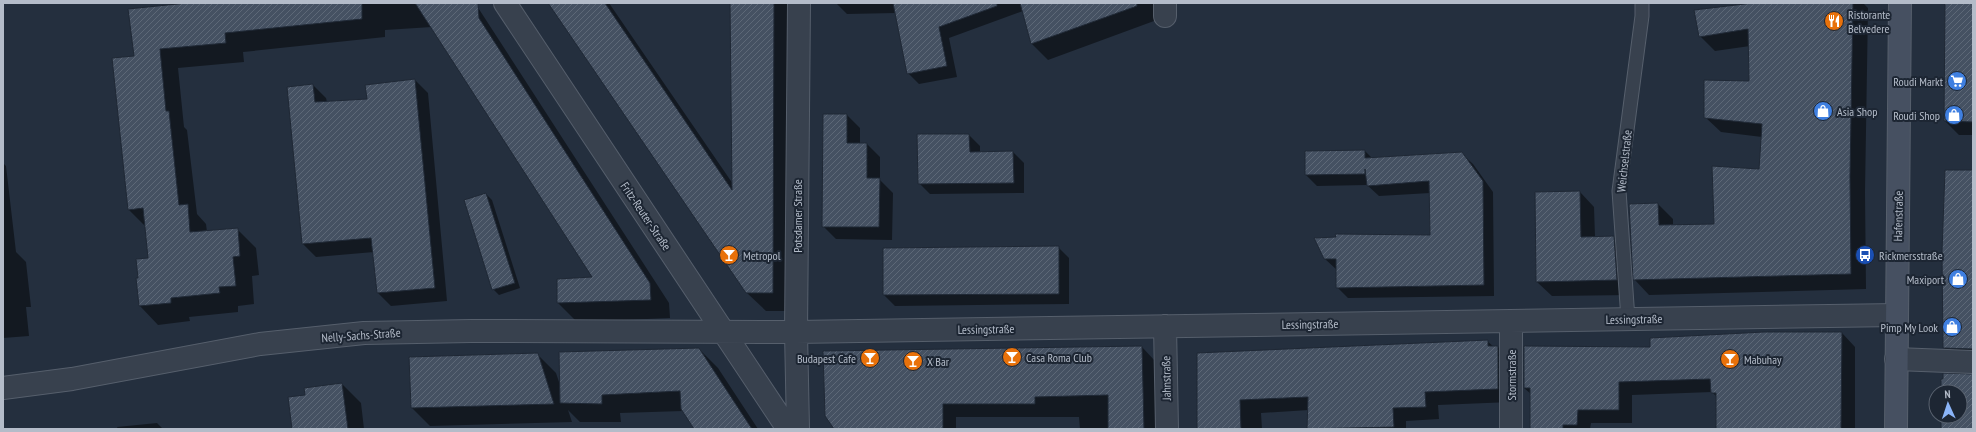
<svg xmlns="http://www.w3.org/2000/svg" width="1976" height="432" viewBox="0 0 1976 432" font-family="'PT Sans Narrow',sans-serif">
	<defs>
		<pattern id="building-hatch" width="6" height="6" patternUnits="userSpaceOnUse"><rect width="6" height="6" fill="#455162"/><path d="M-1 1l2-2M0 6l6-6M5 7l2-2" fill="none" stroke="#5d6877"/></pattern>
	</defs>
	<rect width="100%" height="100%" fill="#242f3e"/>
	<path fill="#0007" d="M182 3H475L669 303 670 318 577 322 558 303V280L594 278 432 27 385 30V37L243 52 244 62 178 68 184 127 187 130 197 214 206 224 207 232 237 229 256 248 259 275 252 276 254 304 238 306V312L189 317 190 321 158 325 140 306 139 279 149 259 146 227 129 210 135 57 130 10Z
		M549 3H609L733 184 731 3H791V311H766L747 293Z
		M836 3H1154V21L1048 60 1032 44 1023 11 949 38 957 77 919 84 908 73 896 13 847 14Z
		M1762 3H1863L1868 8 1865 192 1866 289 1649 295 1634 279 1658 204 1673 219V226L1715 225 1760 170 1762 137 1721 132 1705 117 1750 82V46L1715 51 1700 36Z
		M1946 3H1973V135H1959L1945 121Z
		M415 80 428 93 447 301 391 306 378 293 374 252 316 257 303 244 288 88 313 85 326 98 327 102 368 100Z
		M824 115H847L860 128V144H867L880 157V180L893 193 892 240 836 239 823 226Z
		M969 135 980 146V153L1013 152 1024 163V193L930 194 919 183Z
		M1365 151 1372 158 1461 153 1473 164 1493 192 1494 296 1348 298 1337 287V270L1325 259 1431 236 1430 193 1379 196 1367 185 1317 186 1306 175Z
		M3 163 6 166 16 252 26 262 31 307H26L29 336 3 338Z
		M1973 171V365L1960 363 1944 348Z
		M1580 192 1594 207 1595 237H1614L1628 251 1631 295 1552 296 1537 282Z
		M486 194 492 200 520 288 499 295 493 289Z
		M1058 247 1069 258V304L895 306 884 295Z
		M1842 333 1855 347V429H1717V397L1712 392 1632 395V423H1591L1590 429H1531V394L1524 388 1651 348Z
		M1487 341 1494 347H1498L1511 361V402L1438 405 1439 419 1406 421V429H1308L1309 410 1261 413 1262 429H1198V354Z
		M1142 347 1155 361 1157 429H1080L1079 417H956V429H835Z
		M699 349 718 368 758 429H695L683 411 620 413 621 422H580L568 410 572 422 430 426 412 408 537 354 556 373 560 385Z
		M342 384 361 403 364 429H293L306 396Z
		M157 423 163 429H118L117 427Z"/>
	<path fill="url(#building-hatch)" stroke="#1f2835" d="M187 3H362V19L225 33 226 43 160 49 166 111H169L179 205 188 204 190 232 238 228 240 256 233 257 236 286 219 287 220 293 171 298V303L139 306 136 278H138L136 259 148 258 143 208 128 210 112 58 134 56 128 9Z
		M415 3H478L479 18 650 283 651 300 557 303V279L592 277Z
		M548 3H605L732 190 730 3H774L773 293H746Z
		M893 3H997V6L939 27 947 66 907 74Z
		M1020 3H1137V6L1031 44Z
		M1753 3H1853L1850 176 1851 274 1633 280 1629 204 1658 203 1659 225 1714 224 1712 166 1759 169 1762 124 1704 118V80L1749 81 1748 29 1699 37 1694 10Z
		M1945 3H1973V122L1944 121Z
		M415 79 435 288 377 293 371 238 302 244 287 87 313 84 315 102 367 99 365 85Z
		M823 114H847V143H867V178H880L879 227H822Z
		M917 134H969L970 152 1013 151 1014 183 918 184Z
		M1365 150V158L1462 152 1483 181 1484 285 1336 288V259H1324L1314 238 1336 237 1335 234 1430 235 1429 181 1367 186 1365 169V174L1305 175V151Z
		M1945 170H1973V349L1943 348 1942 252Z
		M1580 191 1581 237 1614 236 1617 280 1536 282 1535 192Z
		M486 193 515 283 492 290 464 200Z
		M1059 246V294L883 295V248Z
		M1764 332H1842L1841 429H1716V393H1711L1710 379 1619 382V410H1578L1577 425H1563V429H1530V388H1524V346L1650 347V338Z
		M1488 340V346H1498V389L1425 392 1426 407 1393 408 1394 427 1307 429 1308 397 1240 400 1241 429H1197V353Z
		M1142 346 1144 429H1108V395L1035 397V404H943V429H834L825 416 823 351Z
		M699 348 752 429H694L681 409 680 391 602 395V404L560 403 559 352Z
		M538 353 554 404 411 408 409 357Z
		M1943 373 1973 374V429H1941V416H1960V392H1941V379H1943Z
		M342 383 348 429H292L288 397 305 395 304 388Z"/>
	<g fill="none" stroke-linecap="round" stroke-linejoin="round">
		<g stroke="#565f6c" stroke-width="15">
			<path id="lane" d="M1628 319 1619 191 1642 16V3"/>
		</g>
		<g stroke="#565f6c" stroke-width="24">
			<path id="street" d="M505 3 788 429
				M1165 3V16
				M1165 326 1167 429
				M1896 359 1973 362
				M3 388 72 379 260 344 364 333 471 331 796 332 1897 315
				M798 429 796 332 799 3
				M1511 429V321"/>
		</g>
		<g stroke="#565f6c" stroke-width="24">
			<path id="secondary" d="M1896 429 1900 3"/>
		</g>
		<use href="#lane" stroke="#38414e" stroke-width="13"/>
		<use href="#street" stroke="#38414e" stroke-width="22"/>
		<use href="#secondary" stroke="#465061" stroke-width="22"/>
	</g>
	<defs>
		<g id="restaurant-disc" transform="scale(1)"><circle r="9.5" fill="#e8710a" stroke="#1d2633"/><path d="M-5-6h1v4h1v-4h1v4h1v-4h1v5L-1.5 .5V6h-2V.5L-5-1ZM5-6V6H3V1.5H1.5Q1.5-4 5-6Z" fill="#fff"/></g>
		<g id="supermarket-disc" transform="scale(1)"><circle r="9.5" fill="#3f7fe0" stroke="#1d2633"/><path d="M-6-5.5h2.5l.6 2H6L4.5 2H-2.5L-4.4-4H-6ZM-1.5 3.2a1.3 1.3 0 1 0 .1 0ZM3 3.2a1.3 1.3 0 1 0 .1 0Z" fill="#fff"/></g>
		<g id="shop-disc" transform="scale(1)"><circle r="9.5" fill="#3f7fe0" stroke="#1d2633"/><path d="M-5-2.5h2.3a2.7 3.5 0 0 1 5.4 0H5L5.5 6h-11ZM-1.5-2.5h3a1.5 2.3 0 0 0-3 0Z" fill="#fff"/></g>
		<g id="bar-disc" transform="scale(1)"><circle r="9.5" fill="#e8710a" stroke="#1d2633"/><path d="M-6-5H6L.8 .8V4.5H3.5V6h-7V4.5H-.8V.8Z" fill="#fff"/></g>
		<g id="bus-disc" transform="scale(1)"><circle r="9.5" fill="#1a4fb4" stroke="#1d2633"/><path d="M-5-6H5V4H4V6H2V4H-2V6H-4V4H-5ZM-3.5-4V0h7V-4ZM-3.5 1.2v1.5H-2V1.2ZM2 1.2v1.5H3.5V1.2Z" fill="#fff"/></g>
	</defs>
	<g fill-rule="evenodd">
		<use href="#restaurant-disc" x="1834" y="21"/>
		<use href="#supermarket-disc" x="1957" y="81"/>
		<use href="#shop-disc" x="1823" y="111"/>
		<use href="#shop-disc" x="1954" y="115"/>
		<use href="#bar-disc" x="729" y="255"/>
		<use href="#bus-disc" x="1865" y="255"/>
		<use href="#shop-disc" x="1958" y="279"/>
		<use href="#shop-disc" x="1952" y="327"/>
		<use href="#bar-disc" x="1012" y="357"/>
		<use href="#bar-disc" x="870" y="358"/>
		<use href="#bar-disc" x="1730" y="359"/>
		<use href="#bar-disc" x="913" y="361"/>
	</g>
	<g text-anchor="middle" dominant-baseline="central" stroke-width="4" stroke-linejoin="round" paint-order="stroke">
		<g font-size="12" fill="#b4bcc9" stroke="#1d2633" text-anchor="start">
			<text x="1848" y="14">Ristorante<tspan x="1848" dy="14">Belvedere</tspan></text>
			<text x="1943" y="81" text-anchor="end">Roudi Markt</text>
			<text x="1837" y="111">Asia Shop</text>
			<text x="1940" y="115" text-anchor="end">Roudi Shop</text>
			<text x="743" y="255">Metropol</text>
			<text x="1879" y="255">Rickmersstraße</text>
			<text x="1944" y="279" text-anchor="end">Maxiport</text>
			<text x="1938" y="327" text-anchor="end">Pimp My Look</text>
			<text x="1026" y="357">Casa Roma Club</text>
			<text x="856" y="358" text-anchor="end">Budapest Cafe</text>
			<text x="1744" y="359">Mabuhay</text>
			<text x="927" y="361">X Bar</text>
		</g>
		<g font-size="12" fill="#b4bcc9" stroke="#1d2633">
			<text transform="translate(1624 161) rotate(-84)">Weichselstraße</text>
			<text transform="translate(646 216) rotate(56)">Fritz-Reuter-Straße</text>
			<text transform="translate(797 216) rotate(-90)">Potsdamer Straße</text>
			<text transform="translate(1898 216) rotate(-89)">Hafenstraße</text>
			<text transform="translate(1634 319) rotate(-1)">Lessingstraße</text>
			<text transform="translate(1310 324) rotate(-1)">Lessingstraße</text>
			<text transform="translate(986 329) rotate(-1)">Lessingstraße</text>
			<text transform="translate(361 335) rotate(-4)">Nelly-Sachs-Straße</text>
			<text transform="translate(1511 375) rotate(-90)">Stormstraße</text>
			<text transform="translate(1166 378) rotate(-91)">Jahnstraße</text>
		</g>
	</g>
	<rect width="1976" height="432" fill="none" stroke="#b4bcc9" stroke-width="8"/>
	<g transform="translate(1948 404) rotate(357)"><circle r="19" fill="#1d2633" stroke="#59626f"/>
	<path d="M0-3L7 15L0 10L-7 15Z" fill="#8ab4f8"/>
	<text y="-6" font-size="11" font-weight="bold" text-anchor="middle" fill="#b4bcc9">N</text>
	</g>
</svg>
